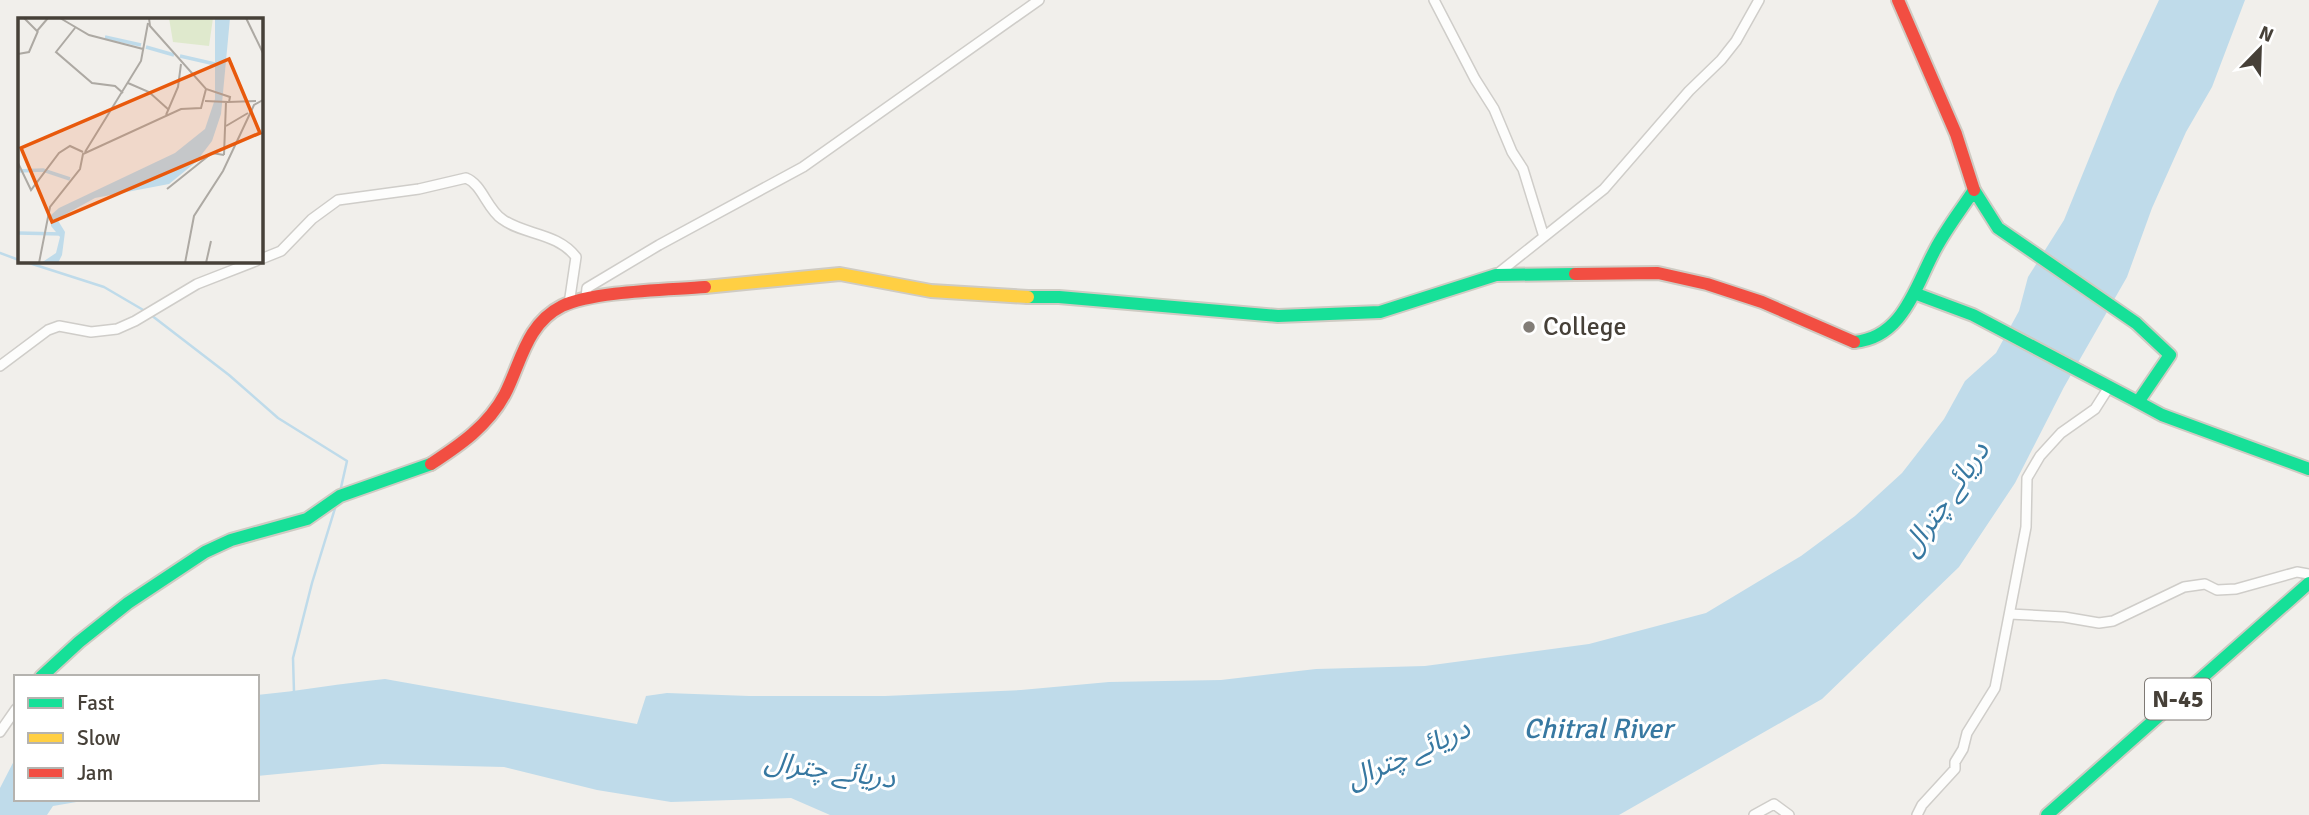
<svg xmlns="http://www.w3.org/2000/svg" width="2309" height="815" viewBox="0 0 2309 815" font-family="Signika,'Noto Sans Arabic',sans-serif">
	<rect width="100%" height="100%" fill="#f1efeb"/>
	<path fill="#bfdbea" d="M2159 0H2245L2212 87 2186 132 2152 208 2127 277 2064 387 2015 483 1959 567 1822 699 1619 815H830L791 798 671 802 597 790 504 767 382 764 257 776V695C300 691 342 683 385 679L637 724 646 696 667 693 749 696H885L1021 690 1109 682 1221 680 1316 669 1425 666 1589 644 1706 613 1801 556 1855 516 1902 473 1944 419 1965 381 1996 353 2019 311 2028 277 2064 220 2116 92Z
		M16 757V799H94L53 806 47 815H0V788Z"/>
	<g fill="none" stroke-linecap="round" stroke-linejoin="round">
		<path stroke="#bfdbea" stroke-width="2.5" d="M0 253 19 260
			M23 261 104 287 145 311
			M151 315 229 375 278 418 347 461 340 492
			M294 692 293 658 312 583 336 505"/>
		<g stroke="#cfcdc9" stroke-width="12">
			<path id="street" d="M1434 0 1475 79 1494 109 1512 152 1523 169 1544 237
				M261 259 281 251 312 219 338 200 419 189 466 178C482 184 487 209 502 219 523 235 557 232 576 257L569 304
				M1496 275 1604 189 1689 91 1721 60 1736 41 1759 0
				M586 298 587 288 659 245 803 167 1039 0
				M0 366 48 330 59 326 91 332 117 329 135 321 197 284 256 261
				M2010 614 2064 617 2099 623 2113 621 2184 587 2205 584 2217 590 2236 589 2297 572 2309 574
				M0 732 16 709
				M1754 815 1774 804 1789 815
				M1917 815 1922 805 1955 769V762L1963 749 1967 733 1995 688 2026 527 2027 478 2040 456 2061 433 2095 409 2109 387"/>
		</g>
		<g stroke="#cfcbc3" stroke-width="16">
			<path id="fast" d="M1974 190 1998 228 2136 323 2170 355 2138 402 2162 415 2309 469
				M1914 293 1973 315 2138 402
				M1028 297H1059L1278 316 1380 312 1496 275 1575 274
				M1854 342C1903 338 1915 287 1935 250 1946 229 1961 210 1974 190
				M41 677 79 642 128 603 205 552 231 540 307 519 340 496 431 464
				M2047 815 2309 583"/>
		</g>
		<g stroke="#cfcbc3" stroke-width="16">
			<path id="slow" d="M705 287 840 274 931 291 1028 297"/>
		</g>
		<g stroke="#cfcbc3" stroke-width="16">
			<path id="jam" d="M1898 0 1956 134 1974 190
				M1575 274 1658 273 1707 284 1762 302 1854 342
				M431 464C460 445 488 426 505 394 521 363 526 324 562 306 593 291 667 290 705 287"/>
		</g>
		<use href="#street" stroke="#fdfdfc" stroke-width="9"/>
		<use href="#fast" stroke="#16e098" stroke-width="12"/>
		<use href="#slow" stroke="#ffcf43" stroke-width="12"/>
		<use href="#jam" stroke="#f24e42" stroke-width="12"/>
	</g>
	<circle fill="#827d77" stroke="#fff" stroke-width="2.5" cx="1529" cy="327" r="7"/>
	<g text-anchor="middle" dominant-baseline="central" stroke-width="6" stroke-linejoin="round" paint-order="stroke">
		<rect fill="#fff" stroke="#7e7974" stroke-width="2" x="2145" y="678.5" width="66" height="41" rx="5"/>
		<g font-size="24" font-weight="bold" fill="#464038">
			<text x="2178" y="699">N-45</text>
		</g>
		<g font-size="26" fill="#464038" stroke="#fff" text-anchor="start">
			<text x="1543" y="327">College</text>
		</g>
		<g font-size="28" font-style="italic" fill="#3778a1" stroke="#fff">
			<text transform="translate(1945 499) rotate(-55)">دریائے چترال</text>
			<text x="1598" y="729">Chitral River</text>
			<text transform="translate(1408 754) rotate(-24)">دریائے چترال</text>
			<text transform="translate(830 770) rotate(8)">دریائے چترال</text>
		</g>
	</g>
	<g transform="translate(18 18)">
		<rect width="245" height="245" fill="#f1efeb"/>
		<path d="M151 0H195L191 28 155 24Z" fill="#dfe9cd"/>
		<path d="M197 0H212L203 96 194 123 178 144 151 166 77 180 39 201 47 214 44 237 40 245H23L38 235 42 219 33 208V197L41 190 157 135 187 111 197 81Z" fill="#bfdbea"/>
		<path fill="none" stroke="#bfdbea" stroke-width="3.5" d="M87 19 123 27M128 29 156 37M162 38 197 46M0 153 25 152 52 161M0 215 44 216"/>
		<path fill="none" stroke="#ada9a3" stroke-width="2" d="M6 0 19 13 30 0M42 0 71 17 125 31M131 0 132 8 188 71 212 79 211 84 238 83M228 0 245 35M57 10 38 34 74 65 97 68 105 75M0 36 11 34 20 13M110 65 131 74 151 92M187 83 210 84M148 97 160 69 163 46M208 108 230 95M67 134 123 43 130 5M206 137 208 84M0 145 13 172 41 135 52 128 65 134M149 171 194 135 206 137M21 245 32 189 62 151 65 136 163 91 183 90 188 71M167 245 176 198 205 153 236 87 245 82M188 245 193 223"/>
		<path fill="#e8590c" fill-opacity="0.15" stroke="#e8590c" stroke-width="3.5" d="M211 41 242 115 34 204 3 130Z"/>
		<rect width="245" height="245" fill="none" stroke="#464038" stroke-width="3.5"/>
	</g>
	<rect x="14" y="675" width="245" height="126" fill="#ffffff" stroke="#b5b3af" stroke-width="2"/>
	<rect x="28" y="698" width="35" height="10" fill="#16e098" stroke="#b5b3af" stroke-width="2"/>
	<text x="77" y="710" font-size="21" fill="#464038">Fast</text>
	<rect x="28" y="733" width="35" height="10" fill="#ffcf43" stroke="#b5b3af" stroke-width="2"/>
	<text x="77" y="745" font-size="21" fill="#464038">Slow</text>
	<rect x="28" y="768" width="35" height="10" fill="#f24e42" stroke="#b5b3af" stroke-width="2"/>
	<text x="77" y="780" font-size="21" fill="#464038">Jam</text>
	<g transform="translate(2260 49) rotate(23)" stroke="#ffffff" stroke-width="5" paint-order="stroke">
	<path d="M0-5L12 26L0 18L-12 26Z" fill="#464038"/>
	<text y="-10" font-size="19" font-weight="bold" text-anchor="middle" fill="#464038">N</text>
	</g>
</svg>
